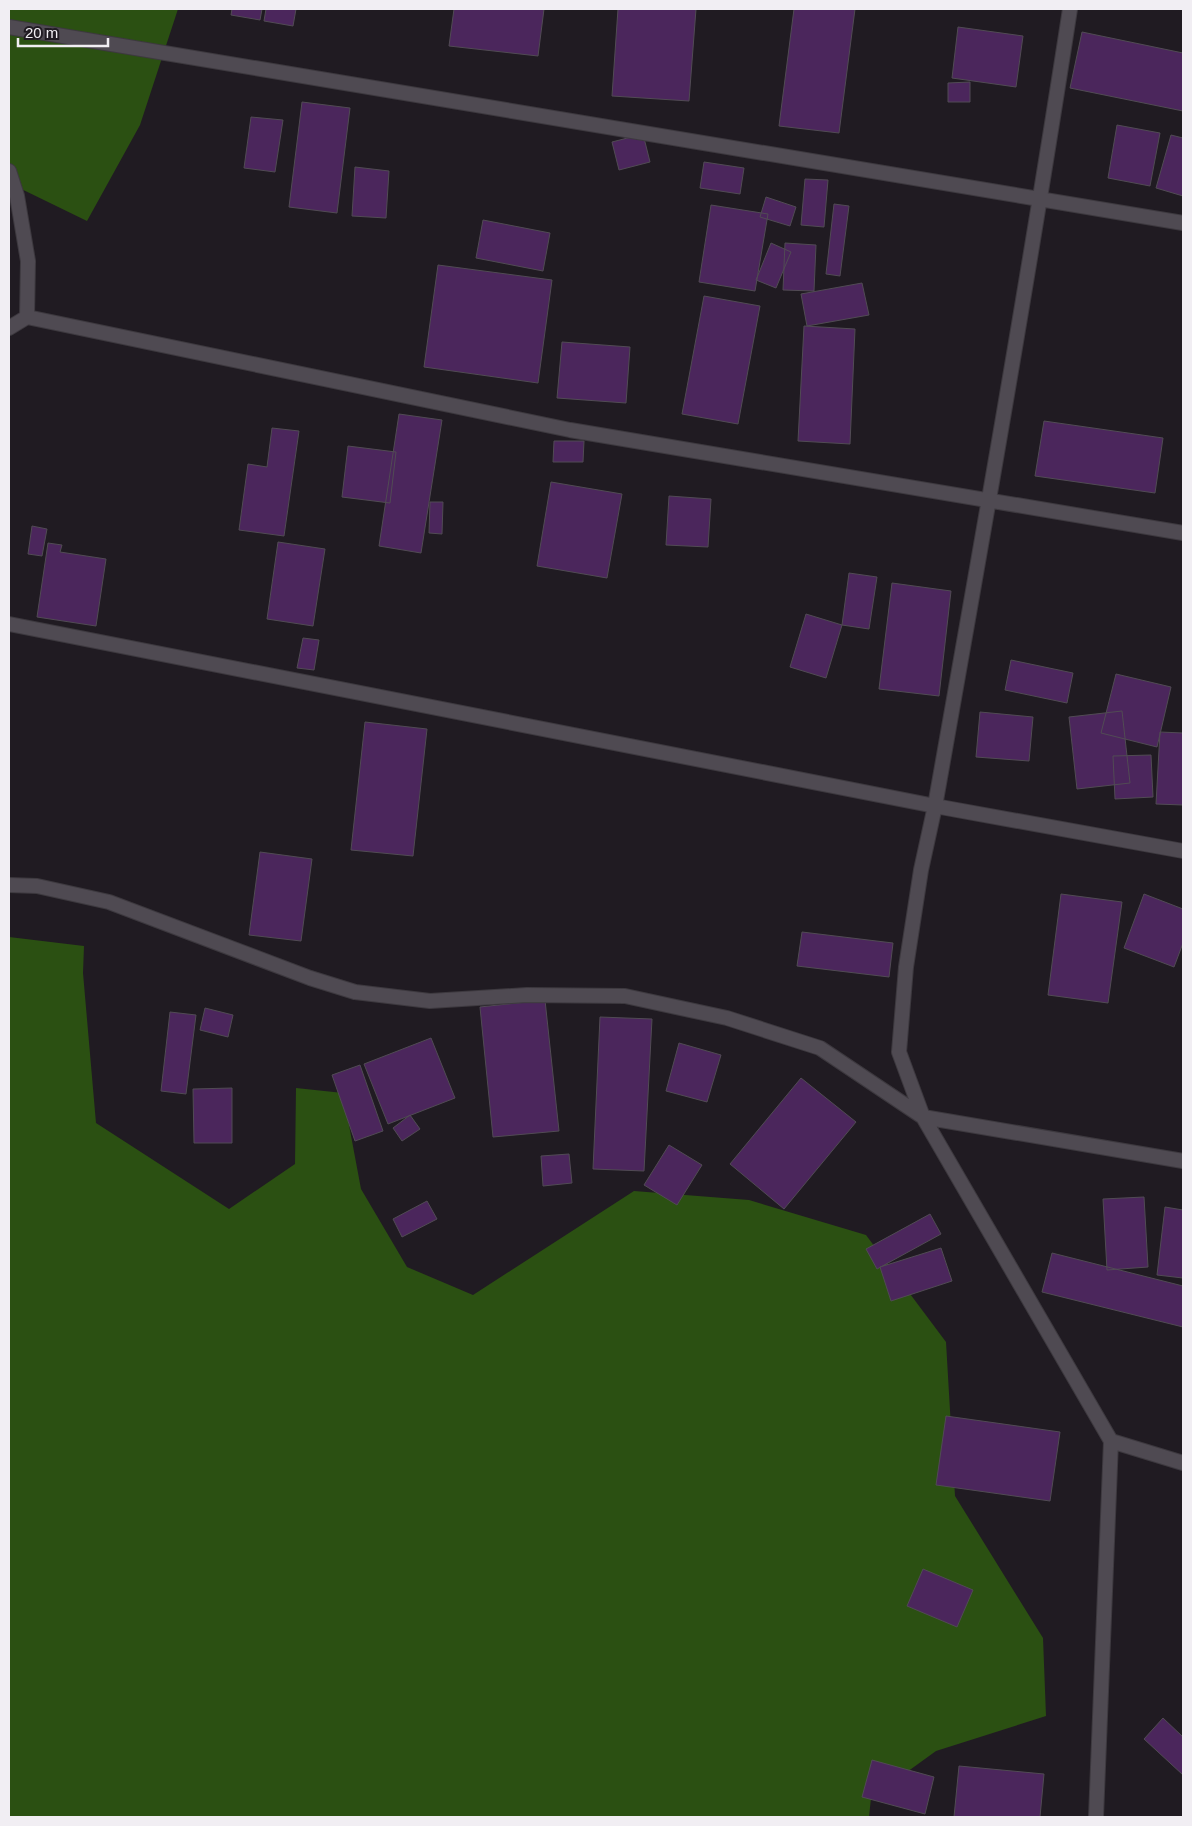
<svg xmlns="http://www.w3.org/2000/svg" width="1192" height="1826" viewBox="0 0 1192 1826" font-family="Arial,sans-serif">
	<rect width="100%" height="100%" fill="#201b22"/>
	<path fill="#2b5012" d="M9 9H178L140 125 87 221 9 183Z
		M9 937 84 946 83 973 96 1123 229 1209 295 1164 296 1088 343 1093 361 1189 407 1267 473 1295 634 1191 749 1200 866 1235 946 1342 955 1496 1043 1638 1046 1716 936 1751 871 1798 869 1817H9Z"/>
	<path fill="#4b265c" stroke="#514b54" d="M232 9H262L260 20 231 15Z
		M266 9H296L293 26 264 21Z
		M454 9H544L538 56 449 46Z
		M618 9H696L689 101 612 96Z
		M794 9H855L839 133 779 126Z
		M958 27 1023 36 1016 87 952 78Z
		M1082 32 1183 53V111L1070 88Z
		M970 82V102H948V83Z
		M302 102 350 108 337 213 289 207Z
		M251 117 283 120 275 172 244 168Z
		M1117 125 1160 133 1150 186 1108 178Z
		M643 134 650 162 619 170 612 142Z
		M1171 135 1183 138V196L1156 188Z
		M704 162 744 168 740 194 700 188Z
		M355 167 389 171 386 218 352 216Z
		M805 179 828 180 824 227 801 225Z
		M766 197 796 207 790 226 760 217Z
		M834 204 849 206 840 276 826 274Z
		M711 205 768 214 755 291 699 282Z
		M483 220 550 233 543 271 476 258Z
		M771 243 791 252 776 288 756 280Z
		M785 243 816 245 814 291 783 290Z
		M438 265 552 280 538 383 424 367Z
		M862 283 869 315 807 326 801 294Z
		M704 296 760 306 738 424 682 414Z
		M804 326 855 329 850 444 798 441Z
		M562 342 630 347 626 403 557 398Z
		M399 414 442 420 421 553 379 546Z
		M1044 421 1163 438 1155 493 1035 476Z
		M272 428 299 431 284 536 239 530 248 464 267 467Z
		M554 441H584L583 462H553Z
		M348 446 396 452 390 503 342 497Z
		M551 482 622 494 607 578 537 566Z
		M669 496 711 499 708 547 666 545Z
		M430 502H443L442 534 429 533Z
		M32 526 47 529 42 556 28 554Z
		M278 542 325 549 313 626 267 619Z
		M48 543 62 545 60 552 106 559 96 626 37 617Z
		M849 573 877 577 869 629 842 625Z
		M892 583 951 591 939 696 879 689Z
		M806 614 842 625 826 678 790 667Z
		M303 638 319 640 314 670 297 668Z
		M1011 660 1073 673 1067 703 1005 690Z
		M1116 674 1171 687 1157 747 1101 733Z
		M1122 711 1130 783 1077 789 1069 717Z
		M980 712 1033 717 1029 761 976 757Z
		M365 722 427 729 413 856 351 850Z
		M1160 732 1183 733V805L1156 804Z
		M1151 755 1153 797 1115 799 1113 756Z
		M260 852 312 859 301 941 249 935Z
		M1061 894 1122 902 1108 1003 1048 995Z
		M1144 894 1183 909V943L1174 967 1124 948Z
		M802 932 893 943 889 977 797 966Z
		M545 1000 559 1131 493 1137 480 1007Z
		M205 1008 233 1015 228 1037 200 1030Z
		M170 1012 196 1015 186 1094 161 1091Z
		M600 1017 652 1019 644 1171 593 1169Z
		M431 1038 455 1098 388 1124 364 1064Z
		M679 1043 721 1055 707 1102 666 1091Z
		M360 1065 383 1131 355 1141 332 1075Z
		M801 1078 856 1122 784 1209 730 1164Z
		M232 1088V1143H194L193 1089Z
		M410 1115 420 1129 402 1141 393 1128Z
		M669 1145 702 1165 677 1205 644 1185Z
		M569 1154 572 1183 543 1186 541 1156Z
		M1144 1197 1148 1267 1107 1270 1103 1199Z
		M427 1201 437 1219 402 1237 393 1219Z
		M1165 1207 1183 1210V1278L1157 1275Z
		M930 1214 941 1234 877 1269 866 1249Z
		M941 1248 952 1281 891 1301 880 1267Z
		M1052 1253 1183 1286V1327L1042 1292Z
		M946 1416 1060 1432 1050 1501 936 1485Z
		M923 1569 973 1590 957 1627 907 1606Z
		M1163 1718 1183 1737V1775L1144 1739Z
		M872 1760 934 1777 925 1814 862 1797Z
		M959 1766 1044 1774 1040 1817H954Z"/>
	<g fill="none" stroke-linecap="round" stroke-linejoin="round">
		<g stroke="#3d393f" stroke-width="16">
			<path id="minor" d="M9 27 1183 223
				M9 171 17 196 28 261 27 317
				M9 328 27 317 570 430 1183 533
				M9 624 935 806C982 541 1029 275 1070 9
				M1183 851 935 806 921 870 906 967 899 1052 923 1117 1183 1161
				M9 885 37 886 109 902 310 978 355 992 430 1001 527 995 625 996 727 1018 820 1048 923 1117 1111 1441
				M1096 1817 1111 1441 1183 1463"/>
		</g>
		<use href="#minor" stroke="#4f4a52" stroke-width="14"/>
	</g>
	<rect width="1192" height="1826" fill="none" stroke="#f1eef3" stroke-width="20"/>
	<path d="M18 38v8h90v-8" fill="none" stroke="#f1eef3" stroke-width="2.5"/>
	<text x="25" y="38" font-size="15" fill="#f1eef3" stroke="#201b22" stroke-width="4" paint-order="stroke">20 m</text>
</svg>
